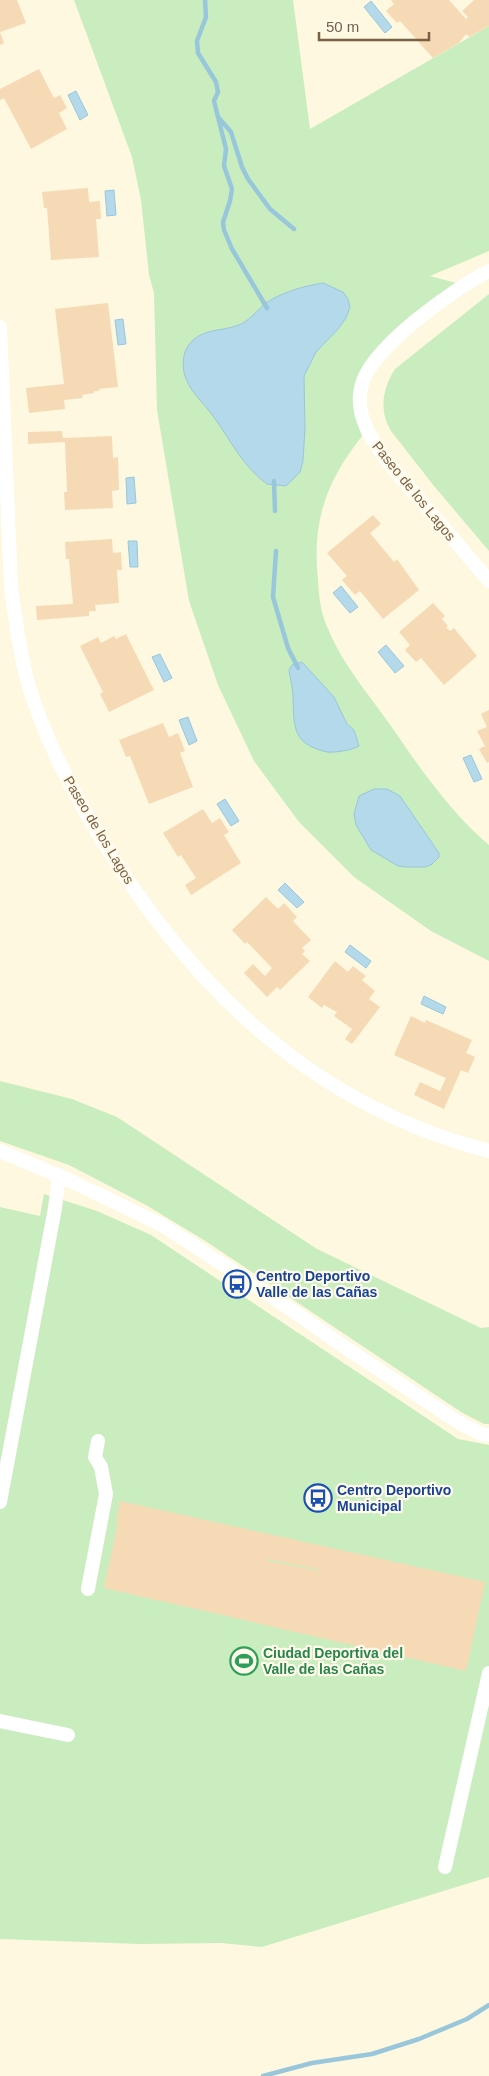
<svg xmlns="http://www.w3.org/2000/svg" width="489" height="2076" viewBox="0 0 489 2076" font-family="Helvetica,sans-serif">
	<rect width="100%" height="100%" fill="#fef8e0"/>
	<path fill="#c9edbe" d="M74 0H293L310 129 489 26V251L430 276 456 283 375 353 356 417 362 436C326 482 312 521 318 580 319 598 321 615 329 631 343 665 370 696 391 726 419 767 451 813 489 845V961L431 931 354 877 299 822 254 761 218 685 189 601 157 410 154 293 149 275 141 200 132 157Z
		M489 294V551L434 486 391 431C379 411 382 389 395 369Z
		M0 1081 72 1099 117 1117 317 1249 481 1328 489 1327V1424H484L461 1412 207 1242 146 1205 69 1165 0 1141Z
		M44 1194 97 1211 151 1235 458 1439 489 1445V1877L262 1947 221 1943 140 1944 0 1939V1207L40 1216Z"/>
	<path fill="#b3d9ea" stroke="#98c7dc" d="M371 1 392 27 385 33 364 7Z
		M76 91 88 115 80 120 68 95Z
		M114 190 116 215 107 216 105 191Z
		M323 283 343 292 348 299 350 307 346 318 338 329 316 352 304 376 305 428 303 461 300 472 286 486 267 484C243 467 230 439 213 416 204 403 192 394 186 379 182 370 182 354 188 346 202 326 224 333 243 323 252 318 258 309 266 303 282 292 304 286 323 283Z
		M123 319 126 344 118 345 115 320Z
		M134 477 136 503 127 504 126 478Z
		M128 541H137L138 567H130Z
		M341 586 358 607 350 613 333 593Z
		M386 645 404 666 395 673 378 652Z
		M160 654 172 678 164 682 152 657Z
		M302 662 334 697 347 724 354 730 359 746C353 750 334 753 327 752 292 744 294 727 293 697 293 688 290 679 289 670L292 665Z
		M188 717 197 741 189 745 179 720Z
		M471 755 482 779 474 782 463 758Z
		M374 789H387L400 796 439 853V857L431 865 425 867H406L398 866 371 850 356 825 354 814 359 796Z
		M225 799 239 821 231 826 217 804Z
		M285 883 304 902 297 908 278 890Z
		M350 945 371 961 366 968 345 952Z
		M424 996 446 1007 443 1014 421 1004Z"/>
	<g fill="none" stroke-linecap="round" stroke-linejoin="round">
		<path stroke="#98c7dc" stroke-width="4.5" d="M205 0 206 17 197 41 198 53 216 82 218 92 214 101 226 149 224 166 232 189 230 201 223 222 224 230 232 249 267 308
			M218 117 231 132 242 167 248 179 270 209 294 229
			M274 481 275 511
			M276 551 273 597 288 648 298 668
			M263 2076 312 2063 372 2054 419 2039 467 2019 489 2005"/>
	</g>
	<path fill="#f6dab5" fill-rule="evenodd" d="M0 0H17L26 23 0 32Z
		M391 0H449L466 19 468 17 462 11 474 0H489V26L469 37 466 34 459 43 433 58 400 21 397 23 386 11 394 4Z
		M0 32 4 43 0 45Z
		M39 69 54 98 60 95 67 108 59 113 67 129 31 149 4 98 0 100V89Z
		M88 188 89 202 100 201 101 219H96L99 257 51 260 47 208H44L42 192Z
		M108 303 118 387 99 389V391H94V393L82 395 83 398 64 400 65 409 29 413 26 388 64 384 55 309Z
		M62 431 63 438 112 436 113 458 118 457 119 490 112 491 113 508 65 510 64 492H67L65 442 28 444V432Z
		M373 515 381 524 370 533 394 562 397 559 419 590 383 619 360 591 355 595 342 580 347 576 327 553Z
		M112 539 113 553 121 552 122 570H117L119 603 95 605 96 611H89V616L37 620 36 606 73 604 69 559H66L65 542Z
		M433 603 445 616 442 619 448 626 446 627 450 631 454 628 477 656 444 685 421 658 416 662 405 650 410 645 399 632Z
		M126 634 154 690 109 712 100 694 103 692 80 646 98 637 101 643 114 636 116 639Z
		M489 710V762L487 763 479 749 485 746 477 731 487 727 481 714Z
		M163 723 169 737 178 733 185 751 180 753 193 787 149 804 130 756 126 757 119 740Z
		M203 809 212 823 220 818 229 832 224 835 241 863 191 895 185 885 196 878 181 855 178 857 163 833Z
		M266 897 278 909 284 903 297 917 293 921 311 940 302 948 305 951 302 954 310 961 280 990 277 987 267 997 244 973 253 964 265 976 272 968 247 942 245 944 232 930Z
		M335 961 348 972 353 966 366 976 362 980 375 991 369 999 380 1007 352 1044 345 1039 352 1029 334 1016 337 1012 324 1005 322 1008 308 997Z
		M411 1016 425 1023 426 1020 472 1040 466 1053 475 1057 468 1073 461 1070 444 1109 414 1095 420 1082 440 1091 446 1078 394 1055Z
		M120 1501 485 1582 466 1671 104 1588 118 1523H116ZM268 1559 320 1570V1571L268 1561Z"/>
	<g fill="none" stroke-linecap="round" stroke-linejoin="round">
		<path stroke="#fff" stroke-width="14" d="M489 271C455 288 368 349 361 388 355 416 372 440 387 461L489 581
			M0 327 11 587C15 617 19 647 26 676 42 735 72 791 104 843 195 991 316 1107 489 1151
			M0 1151 71 1181 162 1225 270 1295 352 1352 458 1422 481 1434 489 1435
			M0 1502 55 1208 59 1175
			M88 1589 106 1494 101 1467 95 1457 98 1441
			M0 1721 68 1735
			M445 1867 489 1673"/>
	</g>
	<defs>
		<g id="bus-ring" transform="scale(1.4375)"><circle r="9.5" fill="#fffae9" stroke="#1a4fb4" stroke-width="1.5"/><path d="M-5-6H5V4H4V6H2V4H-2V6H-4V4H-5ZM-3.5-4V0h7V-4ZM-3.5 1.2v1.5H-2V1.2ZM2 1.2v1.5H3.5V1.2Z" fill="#1a4fb4"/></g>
		<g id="stadium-ring" transform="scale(1.4375)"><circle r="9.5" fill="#fffae9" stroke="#2e9e5b" stroke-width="1.5"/><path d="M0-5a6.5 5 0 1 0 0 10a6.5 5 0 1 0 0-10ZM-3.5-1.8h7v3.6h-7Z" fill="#2e9e5b"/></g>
	</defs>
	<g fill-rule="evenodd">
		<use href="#bus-ring" x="237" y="1284"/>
		<use href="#bus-ring" x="318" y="1498"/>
		<use href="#stadium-ring" x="244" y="1661"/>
	</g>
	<g text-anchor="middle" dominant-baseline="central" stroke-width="4.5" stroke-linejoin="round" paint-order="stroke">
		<g font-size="14" fill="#786045" stroke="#fffae9">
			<text transform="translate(414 491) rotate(51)">Paseo de los Lagos</text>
			<text transform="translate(99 830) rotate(59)">Paseo de los Lagos</text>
		</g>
		<g font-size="14" font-weight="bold" fill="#164399" stroke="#fffae9" text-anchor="start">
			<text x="256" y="1276">Centro Deportivo<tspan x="256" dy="16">Valle de las Cañas</tspan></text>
			<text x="337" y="1490">Centro Deportivo<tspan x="337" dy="16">Municipal</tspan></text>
		</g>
		<g font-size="14" font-weight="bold" fill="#27864d" stroke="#fffae9" text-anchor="start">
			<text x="263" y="1653">Ciudad Deportiva del<tspan x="263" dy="16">Valle de las Cañas</tspan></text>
		</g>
	</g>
	<path d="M319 32v8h110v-8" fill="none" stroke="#786045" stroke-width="2.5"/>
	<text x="326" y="32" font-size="15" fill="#786045" stroke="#fffae9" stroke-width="4" paint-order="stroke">50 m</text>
</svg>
